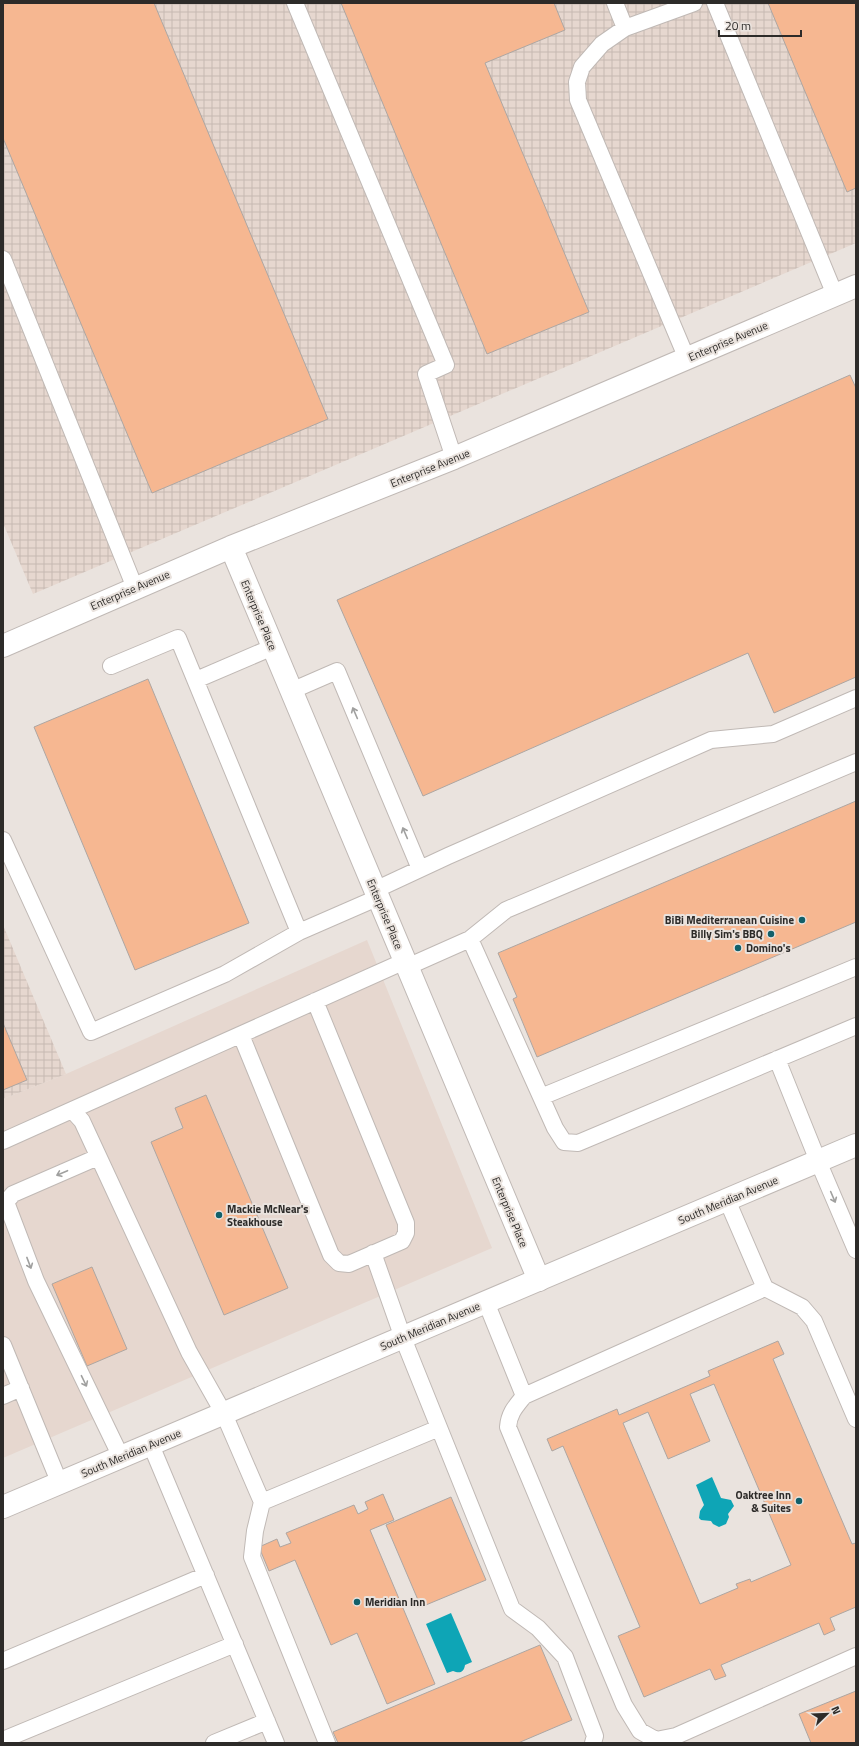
<svg xmlns="http://www.w3.org/2000/svg" width="859" height="1746" viewBox="0 0 859 1746" font-family="'Titillium Web',sans-serif">
	<defs>
		<pattern id="industrial-grid" width="8" height="8" patternUnits="userSpaceOnUse"><rect width="8" height="8" fill="#e6d7cf"/><path d="M0 4h8M4 0v8" fill="none" stroke="#c6b9b2"/></pattern>
	</defs>
	<rect width="100%" height="100%" fill="#eae3de"/>
	<path fill="#e6d7cf" d="M367 940 492 1248 3 1458V1099L66 1074Z"/>
	<path fill="url(#industrial-grid)" d="M3 3H856V243L33 594 3 523Z
		M3 925 66 1074 3 1099Z"/>
	<path fill="#0ea5b6" d="M712 1477 721 1498 731 1500 734 1506 728 1514 729 1517 726 1524 719 1527 713 1524 711 1521 701 1520 699 1518 700 1511 704 1505 696 1485Z
		M451 1613 472 1662 465 1665C464 1672 460 1674 453 1671L447 1673 426 1624Z"/>
	<path fill="#f6b791" stroke="#ada6a2" fill-rule="evenodd" d="M3 3H154L328 419 152 493 3 138Z
		M341 3H554L565 30 485 63 589 312 487 354Z
		M768 3H856V188L847 192Z
		M850 375 856 388V677L774 713 748 653 423 796 337 600Z
		M148 679 249 923 135 970 34 727Z
		M856 801V922L537 1057 513 999 517 997 498 953Z
		M3 1023 27 1080 3 1090Z
		M206 1095 288 1288 224 1315 151 1142 183 1128 175 1108Z
		M92 1267 127 1349 87 1366 52 1284Z
		M778 1341 784 1354 773 1359 852 1544 856 1543V1607L830 1618 835 1630 824 1635 819 1623 721 1665 726 1676 715 1680 710 1669 644 1697 618 1636 640 1627 563 1446 552 1451 547 1439 617 1409 619 1415 710 1376 708 1371ZM714 1384 791 1565 751 1582 750 1579 736 1584 738 1588 700 1604 623 1423 648 1412 668 1459 710 1441 690 1394Z
		M383 1494 394 1520 370 1530 435 1684 387 1704 357 1633 331 1645 295 1560 269 1571 259 1547 277 1539 280 1547 291 1543 286 1533 354 1505 358 1514 368 1509 365 1502Z
		M451 1497 486 1580 421 1607 386 1525Z
		M540 1645 572 1720 518 1743H338L333 1732Z
		M856 1691V1743H811L799 1714Z"/>
	<g fill="none" stroke-linecap="round" stroke-linejoin="round">
		<g stroke="#c0b9b5" stroke-width="18">
			<path id="lane" d="M295 3 446 365 426 374 454 458
				M615 3 625 28
				M715 3 835 295
				M3 259 135 588
				M687 359 578 100 577 82 582 67 602 44 625 28 694 3
				M111 666 178 638 299 932
				M196 680 273 647
				M291 691 337 671 420 869
				M3 840 91 1032 225 974 299 932 377 898
				M375 890 448 856 711 740 773 734 856 698
				M470 939 506 910 856 762
				M407 967 470 939 555 1128 564 1142 578 1143 856 1026
				M241 1035 331 1255 339 1263 349 1264 402 1241 406 1233V1223L315 1001
				M777 1059 818 1161 856 1250
				M541 1097 856 967
				M72 1110 405 961
				M3 1141 72 1110 82 1121 189 1352 224 1414 262 1502 255 1531 252 1557 327 1743
				M98 1157 13 1194 6 1202 36 1281 121 1457
				M727 1200 765 1288 802 1307 814 1321 856 1419
				M373 1253 403 1338 512 1609 538 1628 565 1657 595 1736 593 1743
				M486 1302 524 1396C516 1406 509 1413 508 1427L624 1705 640 1731 656 1740 676 1736 856 1656
				M3 1345 60 1484
				M3 1396 21 1388
				M524 1396 765 1288
				M151 1445 276 1743
				M262 1502 439 1428
				M3 1661 206 1575
				M3 1740 235 1644
				M214 1743 267 1721"/>
		</g>
		<g stroke="#c0b9b5" stroke-width="24">
			<path id="street" d="M231 547 539 1280
				M3 646 231 547 454 458 856 286"/>
		</g>
		<g stroke="#c0b9b5" stroke-width="24">
			<path id="secondary" d="M3 1507 856 1145"/>
		</g>
		<use href="#lane" stroke="#fff" stroke-width="16"/>
		<use href="#street" stroke="#fff" stroke-width="22"/>
		<use href="#secondary" stroke="#fff" stroke-width="22"/>
	</g>
	<defs><path id="oneway-shaft" d="M-6 0H5M1.5-3L5.5 0L1.5 3" fill="none" stroke-width="1.6" stroke-linecap="round" stroke-linejoin="round"/></defs>
	<g stroke="#a0a09f">
		<use href="#oneway-shaft" transform="translate(355 713) rotate(-113)"/>
		<use href="#oneway-shaft" transform="translate(405 833) rotate(-113)"/>
		<use href="#oneway-shaft" transform="translate(62 1173) rotate(157)"/>
		<use href="#oneway-shaft" transform="translate(833 1197) rotate(67)"/>
		<use href="#oneway-shaft" transform="translate(29 1263) rotate(69)"/>
		<use href="#oneway-shaft" transform="translate(84 1381) rotate(64)"/>
	</g>
	<g fill="#12606a" stroke="#eae3de" stroke-width="1.5">
		<circle cx="802" cy="920" r="4"/>
		<circle cx="771" cy="934" r="4"/>
		<circle cx="738" cy="948" r="4"/>
		<circle cx="219" cy="1215" r="4"/>
		<circle cx="799" cy="1501" r="4"/>
		<circle cx="357" cy="1602" r="4"/>
	</g>
	<g text-anchor="middle" dominant-baseline="central" stroke-width="4" stroke-linejoin="round" paint-order="stroke">
		<g font-size="11" fill="#2d2b29" stroke="#eae3de">
			<text transform="translate(728 341) rotate(-23)">Enterprise Avenue</text>
			<text transform="translate(430 468) rotate(-22)">Enterprise Avenue</text>
			<text transform="translate(130 590) rotate(-23)">Enterprise Avenue</text>
			<text transform="translate(259 615) rotate(67)">Enterprise Place</text>
			<text transform="translate(385 914) rotate(67)">Enterprise Place</text>
			<text transform="translate(728 1200) rotate(-23)">South Meridian Avenue</text>
			<text transform="translate(510 1212) rotate(67)">Enterprise Place</text>
			<text transform="translate(430 1326) rotate(-23)">South Meridian Avenue</text>
			<text transform="translate(131 1453) rotate(-23)">South Meridian Avenue</text>
		</g>
		<g font-size="11" font-weight="bold" fill="#2d2b29" stroke="#eae3de" text-anchor="end">
			<text x="794" y="920">BiBi Mediterranean Cuisine</text>
			<text x="763" y="934">Billy Sim's BBQ</text>
			<text x="746" y="948" text-anchor="start">Domino's</text>
			<text x="227" y="1209" text-anchor="start">Mackie McNear's<tspan x="227" dy="13">Steakhouse</tspan></text>
			<text x="791" y="1495">Oaktree Inn<tspan x="791" dy="13">&amp; Suites</tspan></text>
			<text x="365" y="1602" text-anchor="start">Meridian Inn</text>
		</g>
	</g>
	<rect width="859" height="1746" fill="none" stroke="#2d2b29" stroke-width="8"/>
	<g transform="translate(827 1714) rotate(67)" stroke="#eae3de" stroke-width="3" paint-order="stroke">
	<path d="M0-3L7 15L0 10L-7 15Z" fill="#2d2b29"/>
	<text y="-6" font-size="11" font-weight="bold" text-anchor="middle" fill="#2d2b29">N</text>
	</g>
	<path d="M719 30v6h82v-6" fill="none" stroke="#2d2b29" stroke-width="2"/>
	<text x="725" y="30" font-size="12" fill="#2d2b29" stroke="#eae3de" stroke-width="3" paint-order="stroke">20 m</text>
</svg>
